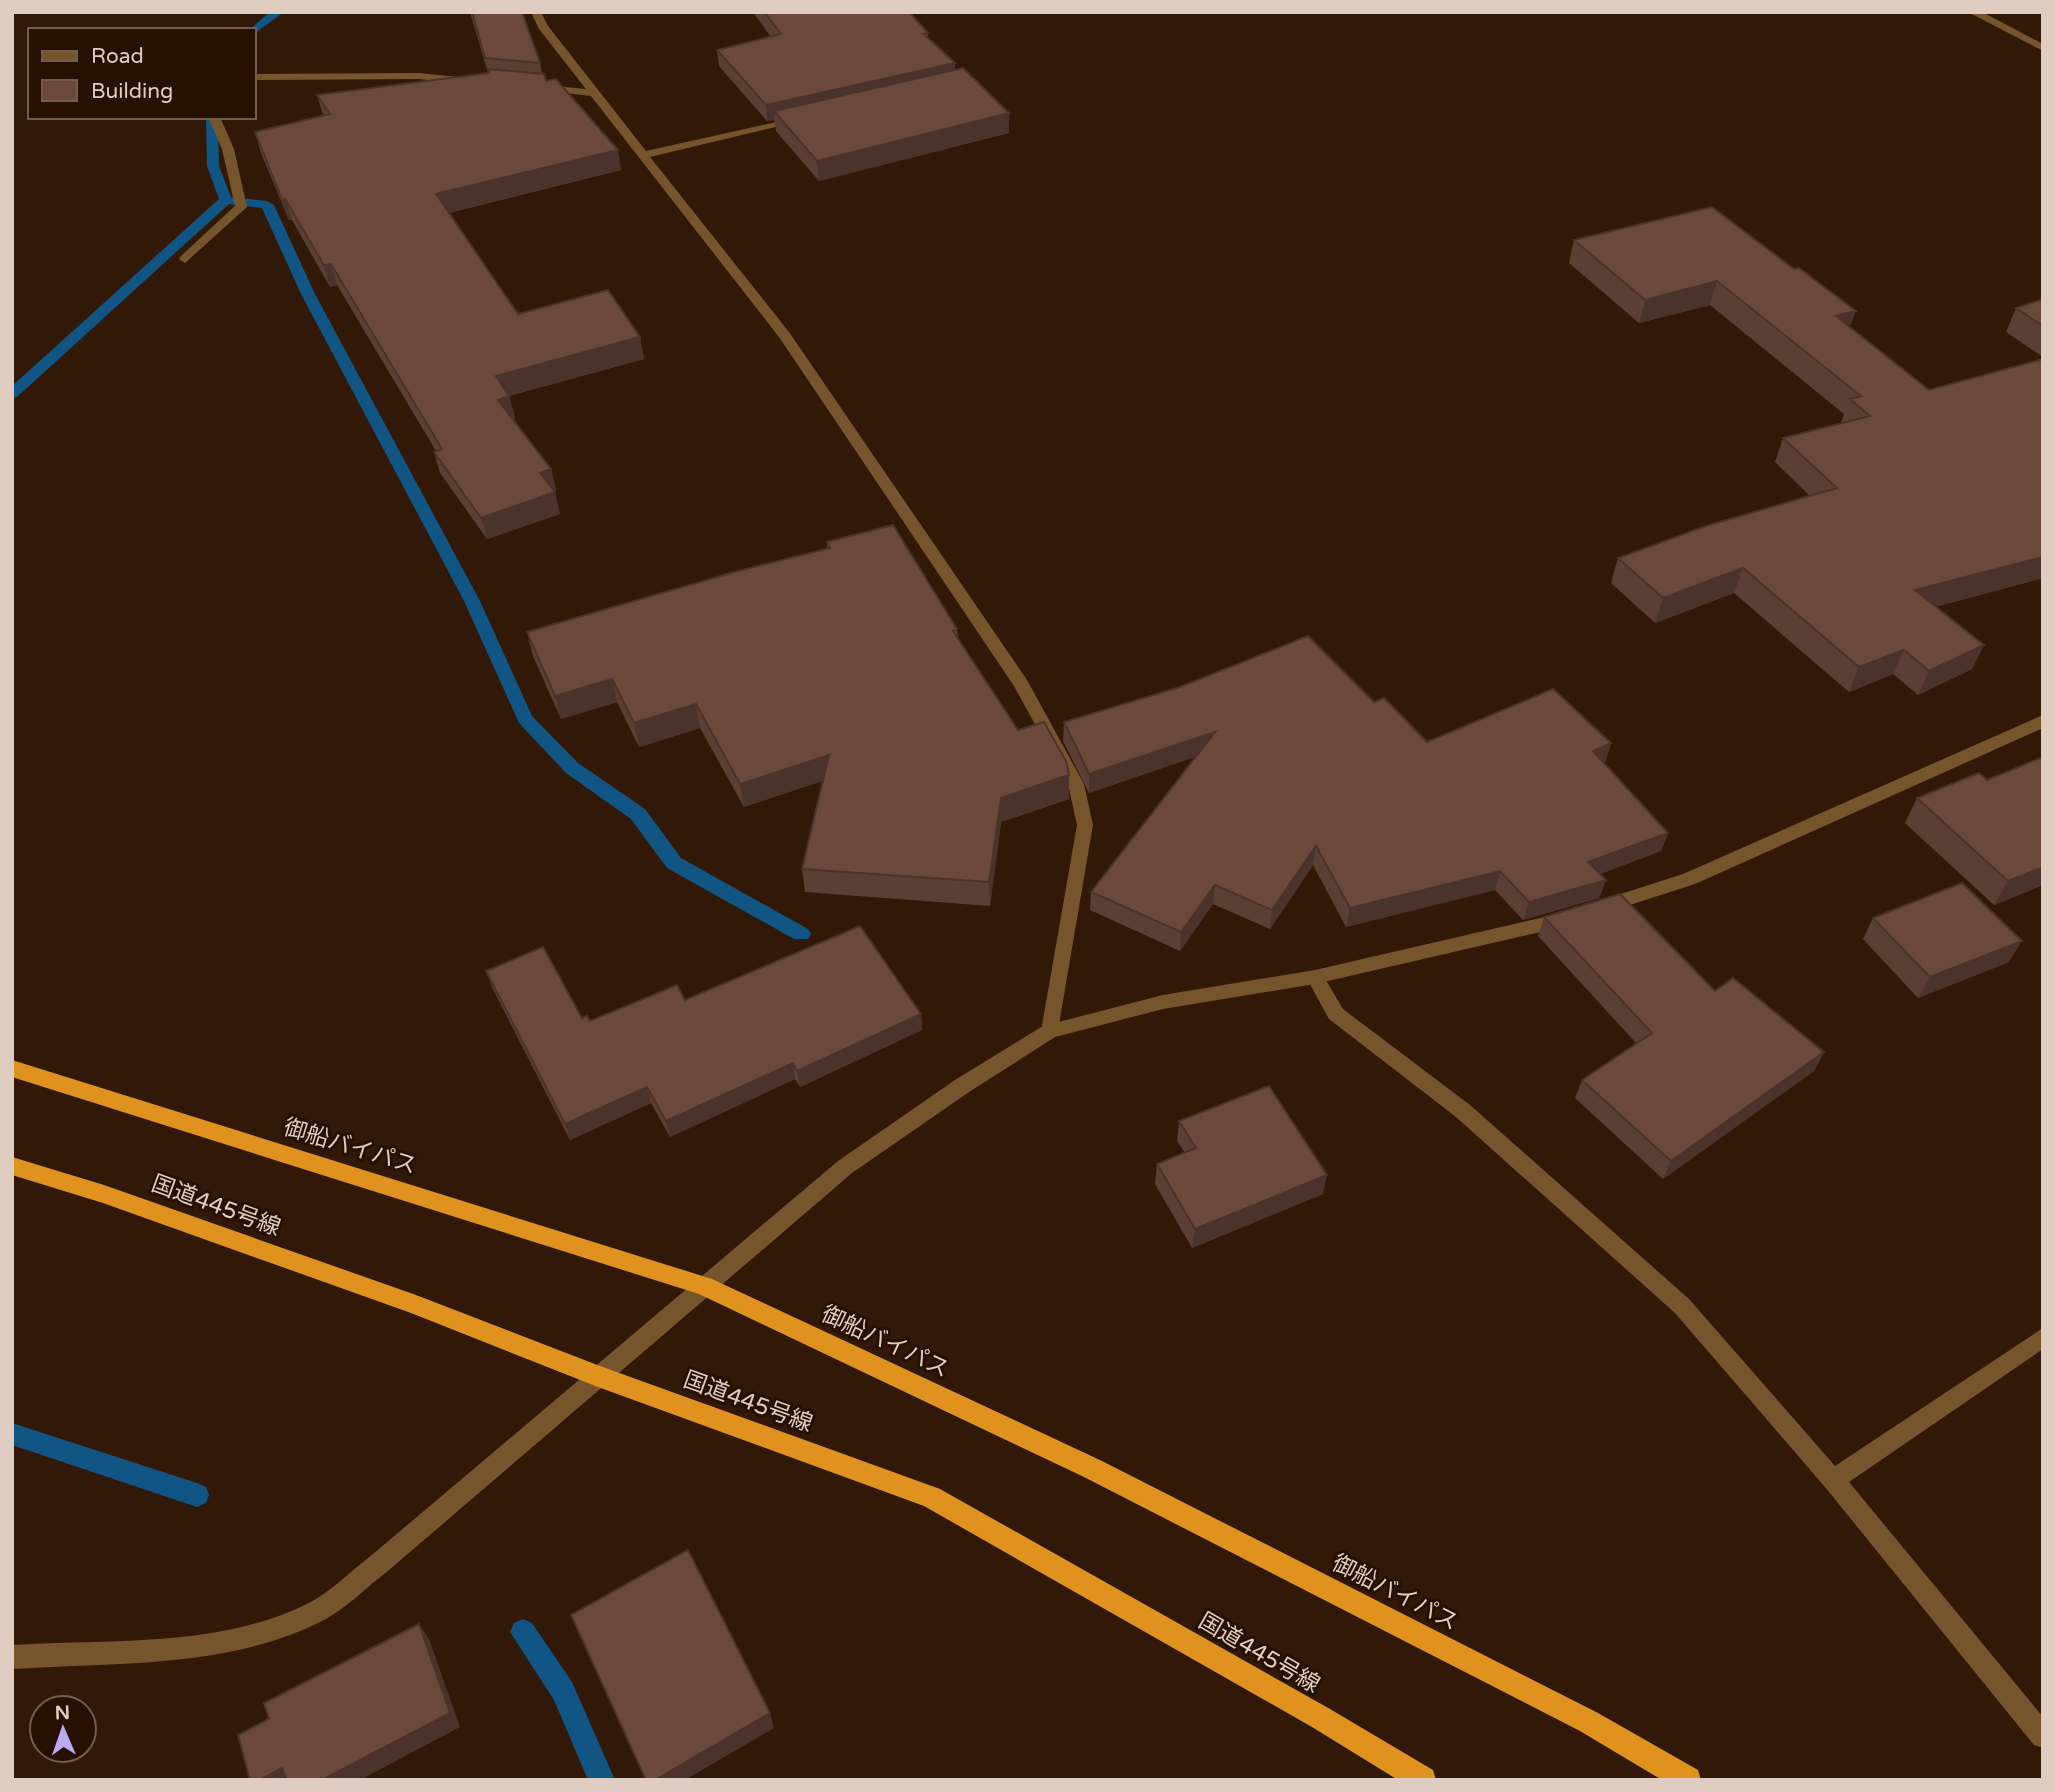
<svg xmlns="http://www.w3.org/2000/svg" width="2055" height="1792" viewBox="0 0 2055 1792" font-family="'Varela Round','Noto Sans JP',sans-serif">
	<rect width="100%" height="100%" fill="#321907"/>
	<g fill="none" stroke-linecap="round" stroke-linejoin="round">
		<path fill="#105583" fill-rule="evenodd" d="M270 12H284L254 34V30L250 29Z
			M206 117H218L219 166 231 197 267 201 274 205 315 294 480 601 532 716 578 763 645 809 681 858 808 929 811 934 808 939H794L667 868 631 819 566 773 519 723 464 601 301 294 262 208 229 204 17 397 12 398V386L219 199 207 166Z
			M12 1423 197 1483 206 1487 209 1495 206 1503 197 1507 12 1445Z
			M523 1619 532 1623 572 1682 615 1780H588L554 1700 510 1632 514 1623Z"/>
		<path fill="#77552c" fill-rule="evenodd" d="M531 12H541L548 26 646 151 799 117 805 120 650 157 789 332 1027 680 1084 784 1093 825 1057 1036H1043L1041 1031 1077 825 1068 784 1014 686 779 337 591 96 541 90V86L545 85 586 89 539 29Z
			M1968 12H1982L2043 44V51Z
			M419 73 468 78 474 81 468 84 419 79 254 80V74Z
			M208 117H220L234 149 247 207 185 263 179 259 181 256 235 206 222 149Z
			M1315 970 1321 972 1343 1009 1470 1105 1689 1299 1835 1466 2043 1328V1349L1849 1482 2043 1717V1748L2034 1745 1825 1487 1675 1313 1456 1117 1329 1019 1306 977 1309 972Z"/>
		<path fill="#77552c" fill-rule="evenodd" d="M2043 715V728L1695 884 1605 913 1599 911 1596 906 1599 901 1683 874Z
			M1562 913 1568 915 1571 920 1568 925 1562 927 1315 984 1163 1009 1055 1037 969 1092 852 1173 389 1570C368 1586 349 1606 326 1619 230 1669 117 1662 12 1669V1645C109 1639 220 1648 309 1603 332 1591 352 1570 373 1554L838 1161 955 1080 1043 1026 1163 995 1315 970Z"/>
		<path fill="#df931e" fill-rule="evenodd" d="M12 1060 712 1279 1102 1461 1598 1713 1698 1770 1701 1780H1662L1580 1731 1084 1477 699 1294 12 1077Z
			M12 1157 104 1185 416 1295 600 1366 940 1489 1330 1709 1433 1770 1436 1780H1398L1312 1727 924 1506 598 1387 411 1313 103 1203 12 1175Z"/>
	</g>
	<path fill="#5b3f34" d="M470 12H522L540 63 542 74 546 81 621 170 449 213 518 314 640 337 644 359 509 396 515 418 512 419 551 469 556 490 554 491 560 514 487 539 440 473 434 452 436 451 337 285 330 287 292 220H289L261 153 255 132 323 115 317 95 488 73Z
		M753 12H909L928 33V38L955 70 1009 113V133L819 181 776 131 774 120 767 121 719 66 717 50 771 37Z
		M1712 207 1850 327 1929 390 2043 359V578L1935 607 1984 645 1972 669 1918 695 1893 674 1849 692 1734 593 1655 623 1611 583 1618 558 1810 496 1775 462 1783 438 1841 423 1844 414 1710 305 1639 323 1569 263 1574 240Z
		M2043 299V357L2006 332 2016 308Z
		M827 542 957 629 958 638 1018 730 1069 775V799L1001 822 990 906 805 892 802 869 822 781 744 807 700 728 639 747 617 702 561 719 533 656 527 632 827 549Z
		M1374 702 1427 742 1611 743 1605 762 1604 763 1668 833 1661 851 1600 874 1606 880 1599 898 1523 920 1495 890 1346 927 1313 865 1270 929 1213 904 1180 951 1090 910 1091 892 1196 756 1089 793 1063 741 1064 722Z
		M2043 757V885L1994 905 1905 823 1917 798 1987 780Z
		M1544 917 1715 991 1824 1052 1814 1071 1663 1179 1575 1098 1582 1080 1636 1043 1538 936Z
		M1873 918 2009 962 1918 998 1863 939Z
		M486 971 590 1021 685 1000 921 1014 922 1030 800 1087 795 1079 670 1137 651 1103 570 1140 492 987Z
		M1179 1121 1323 1194 1192 1248 1155 1184 1157 1164 1185 1153 1177 1141Z"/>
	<path fill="#4a332a" d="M955 63V80L774 111V120L767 121 766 105Z
		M1009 113V133L819 181 817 161Z
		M618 150 621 170 441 215 436 194Z
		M285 199 292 220H289L282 200Z
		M331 264 337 285 330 287 324 265Z
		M1717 281 1710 305 1639 323 1645 300Z
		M1856 311 1847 334 1836 316Z
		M640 337 644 359 501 398 496 376Z
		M509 396 515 418 503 421 498 400Z
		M551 469 556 490 545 494 540 473Z
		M555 492 560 514 487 539 481 518Z
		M2043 557V578L1904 615 1915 590Z
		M1743 568 1734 593 1655 623 1663 598Z
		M1984 645 1972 669 1918 695 1929 671Z
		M1904 650 1893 674 1849 692 1859 667Z
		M612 679 617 702 561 719 555 696Z
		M696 704 700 728 639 747 634 723Z
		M1215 732 1213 751 1089 793V774Z
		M1611 743 1605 762 1587 770 1593 751Z
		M829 755 831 778 744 807 740 784Z
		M1069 775V799L1001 822 990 906 989 882 1001 798Z
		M1668 833 1661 851 1582 880 1588 862Z
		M1316 846 1313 865 1270 929 1272 910Z
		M2043 867V885L1994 905 2008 881Z
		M1500 871 1495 890 1346 927 1350 908Z
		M1606 880 1599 898 1523 920 1529 902Z
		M1215 885 1213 904 1180 951 1181 932Z
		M2022 941 2009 962 1918 998 1930 977Z
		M921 1014 922 1030 800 1087 797 1071Z
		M1824 1052 1814 1071 1663 1179 1671 1161Z
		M793 1063 795 1079 670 1137 666 1121Z
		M647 1087 651 1103 570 1140 565 1124Z
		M1327 1175 1323 1194 1192 1248 1195 1229Z
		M419 1624 429 1639 460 1727 360 1780H322Z
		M770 1713 774 1728 685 1780H655Z
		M282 1768 294 1780H260Z"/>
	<path fill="#6a493c" stroke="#4a332a" stroke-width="2" d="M472 12H522L540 63 485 58Z
		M764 12H909L928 33 924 34 955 63 766 105 717 50 781 34Z
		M963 68 1009 113 817 161 774 111Z
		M488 69 544 74 546 81 556 79 618 150 436 194 518 314 608 290 640 337 496 376 509 396 498 400 551 469 540 473 555 492 481 518 434 452 442 449 331 264 324 265 285 199 282 200 255 132 330 114 317 95 489 73Z
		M1712 207 1794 269 1799 268 1856 311 1836 316 1929 390 2043 359V557L1915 590 1984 645 1929 671 1904 650 1859 667 1743 568 1663 598 1618 558 1706 526 1837 488 1783 438 1870 416 1850 399 1861 396 1717 281 1645 300 1574 240Z
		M2043 299V326L2016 308Z
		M893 525 957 629 953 631 1018 730 1044 722 1066 761 1069 775 1001 798 989 882 802 869 829 755 740 784 696 704 634 723 612 679 555 696 527 632 738 571 830 548 827 542Z
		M1308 636 1374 702 1384 698 1427 742 1553 689 1611 743 1593 751 1668 833 1588 862 1606 880 1529 902 1500 871 1350 908 1316 846 1272 910 1215 885 1181 932 1091 892 1215 732 1089 774 1064 722 1180 687Z
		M2043 757V867L2008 881 1917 798 1979 773 1987 780Z
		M1962 883 2022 941 1930 977 1873 918Z
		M1620 894 1715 991 1733 978 1824 1052 1671 1161 1582 1080 1652 1033 1544 917Z
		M860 926 921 1014 797 1071 793 1063 666 1121 647 1087 565 1124 486 971 543 947 582 1018 587 1016 590 1021 677 985 685 1000Z
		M1269 1086 1327 1175 1195 1229 1157 1164 1196 1148 1179 1121Z
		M688 1550 770 1713 655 1780H646L571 1615Z
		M419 1624 450 1713 322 1780H287L282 1768 260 1780H250L238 1735 269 1719 264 1703Z"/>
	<g text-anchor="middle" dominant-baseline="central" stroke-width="6" stroke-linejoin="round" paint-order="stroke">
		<g font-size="23" fill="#dfcdc2" stroke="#281001">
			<text transform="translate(350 1147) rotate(17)">御船バイパス</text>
			<text transform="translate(216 1206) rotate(20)">国道445号線</text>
			<text transform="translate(885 1342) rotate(25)">御船バイパス</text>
			<text transform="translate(748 1402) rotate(20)">国道445号線</text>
			<text transform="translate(1395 1593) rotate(27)">御船バイパス</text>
			<text transform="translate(1259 1653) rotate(30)">国道445号線</text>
		</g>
	</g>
	<rect width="2055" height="1792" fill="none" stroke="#dfcdc2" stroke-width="28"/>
	<rect x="28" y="28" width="228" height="91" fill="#281001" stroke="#715c4e" stroke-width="2"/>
	<rect x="42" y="51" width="35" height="10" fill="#77552c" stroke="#715c4e" stroke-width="2"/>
	<text x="91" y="63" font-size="21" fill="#dfcdc2">Road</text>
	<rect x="42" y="80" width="35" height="21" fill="#6a493c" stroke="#715c4e" stroke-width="2"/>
	<text x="91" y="98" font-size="21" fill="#dfcdc2">Building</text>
	<g transform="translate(63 1729) rotate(358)"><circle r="33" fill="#281001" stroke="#715c4e" stroke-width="2"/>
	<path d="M0-5L12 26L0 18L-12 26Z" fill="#bbaaf6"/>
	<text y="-10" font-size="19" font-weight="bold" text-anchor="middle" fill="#dfcdc2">N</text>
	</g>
</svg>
